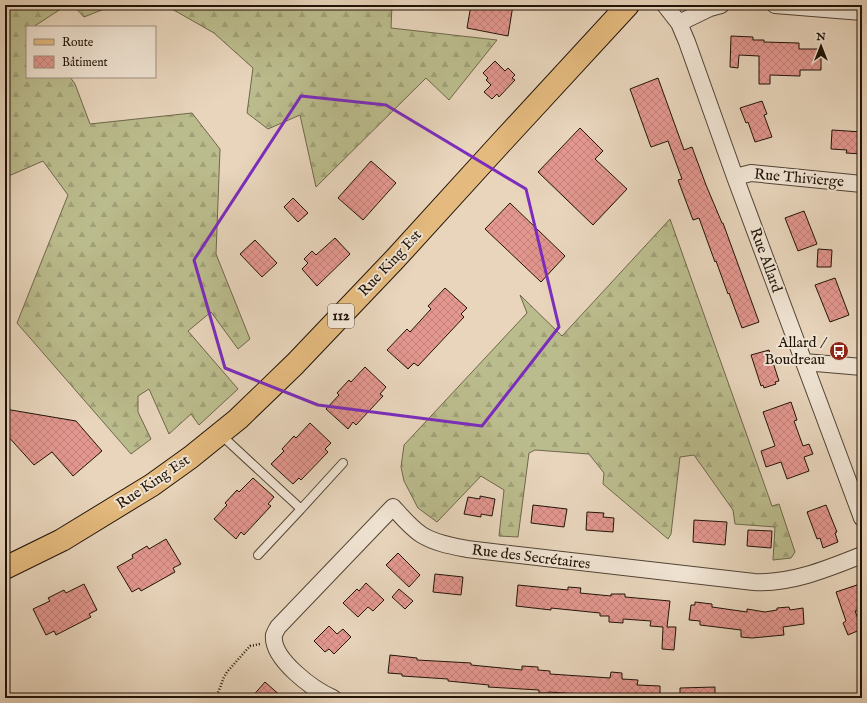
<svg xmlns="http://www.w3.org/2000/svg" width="867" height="703" viewBox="0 0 867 703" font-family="'IM FELL English',serif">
	<defs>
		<pattern id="forest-firs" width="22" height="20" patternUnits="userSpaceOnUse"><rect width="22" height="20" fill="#bbbc8d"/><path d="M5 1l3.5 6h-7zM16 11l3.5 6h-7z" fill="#a0a178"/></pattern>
		<pattern id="building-cross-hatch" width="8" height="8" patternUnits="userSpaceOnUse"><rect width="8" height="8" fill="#e3978f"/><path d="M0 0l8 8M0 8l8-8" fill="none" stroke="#c2817a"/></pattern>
	</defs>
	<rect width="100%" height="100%" fill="#e8d5bc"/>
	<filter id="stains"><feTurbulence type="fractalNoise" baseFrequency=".005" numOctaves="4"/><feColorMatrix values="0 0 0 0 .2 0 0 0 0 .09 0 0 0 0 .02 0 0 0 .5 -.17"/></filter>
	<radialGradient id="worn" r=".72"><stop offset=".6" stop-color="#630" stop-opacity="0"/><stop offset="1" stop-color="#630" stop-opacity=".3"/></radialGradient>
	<path fill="url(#forest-firs)" stroke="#6e684a" d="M5 5H67L33 27H27V77H70L75 84 90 124 192 113 220 149 216 254 250 339 238 349 211 312 188 331 238 389 199 425 191 414 169 434 149 389 138 396V412L151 439 131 454 17 323 68 195 43 161 11 175 5 173Z
		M73 5H114L84 17Z
		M165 5H392L391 28 497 40 449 100 426 78 316 187 300 115 268 129 247 113 253 68 214 33Z
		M670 219 772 506 779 504 795 552 791 558 773 560 775 527 735 524 733 510 694 455 680 457 671 534 668 539 603 484 604 473 589 454 535 450 529 453 518 537 499 536 504 490 481 476 437 522 418 508 404 481 401 467 404 445 527 313 520 295 562 336Z"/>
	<path fill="url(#building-cross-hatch)" stroke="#201308" d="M471 5H513L508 36 467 28Z
		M731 36 753 37V40H764V42L799 43V49H821V70H800V76L770 75V84H759V56L739 55 738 68 730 67Z
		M495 61 505 71 508 68 515 75 512 78 515 80 499 97 497 94 492 99 484 92 491 85 486 80 488 78 483 73Z
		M658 78 684 150 692 147 706 185 722 223H723L759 322 742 328 729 293 728 294 716 261 715 262 699 218 693 220 678 180 682 179 668 141 651 147 630 89Z
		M762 101 767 114 764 115 772 137 755 142 748 122 746 123 740 108Z
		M580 128 603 151 595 159 627 189 593 225 538 172Z
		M832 130 862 132V154L846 153 847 150 831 149Z
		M371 161 396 183 363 220 338 198Z
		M293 198 308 213 298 222 284 207Z
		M510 203 565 256 541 282 485 229Z
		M804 211 817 244 798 251 785 218Z
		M335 238 350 254 317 286 302 269 308 263 304 259 312 251 316 255Z
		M255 240 277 263 262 277 240 254Z
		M818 249 832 250 831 267H817Z
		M835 278 849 315 830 322 815 285Z
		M445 288 467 308 461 314 464 317 418 366 414 363 408 369 387 350 407 329 410 332 431 309 428 306Z
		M769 350 779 381 775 382 776 384 764 388 763 385 761 386 751 355Z
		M365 367 386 387 380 394 383 396 356 425 353 422 348 429 326 409 339 395 337 393 349 380 351 382Z
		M791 402 797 420 794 421 803 446 809 444 813 454 804 457 809 471 787 479 781 462 766 467 761 451 775 446 763 412Z
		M5 409 76 421 102 451 73 476 52 452 34 465 5 433Z
		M310 423 331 443 325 449 328 452 301 480 299 478 293 484 271 464 284 451 282 449 294 436 296 438Z
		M253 478 274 497 268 504 271 506 244 535 241 532 236 539 214 519 227 505 225 503 237 490 239 492Z
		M480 496 495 499 492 516 481 514V517L464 514 468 497 480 499Z
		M533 505 567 509 564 527 531 523Z
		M826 505 837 532 835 533 838 542 823 548 820 538 817 539 807 512Z
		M587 512 604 513 603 517 614 518 613 532 586 530Z
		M694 520 727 522 725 545 693 542Z
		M748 530 772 531 771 548 747 546Z
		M166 539 181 564 173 568 175 572 141 591 139 588 132 592 117 567 133 558 132 555 147 546 149 549Z
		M398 553 420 575 409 587 386 565Z
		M435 574 463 577 461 595 433 592Z
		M366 583 384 600 373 611 368 607 358 617 343 603 357 589 359 591Z
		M84 584 97 610 89 614 91 617 56 635 54 631 46 635 33 609 50 601 48 598 64 590 66 593Z
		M518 585 568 590V587L581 588 580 593 611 596V594H625V597L670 601 667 627H676L674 650 662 649 663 627 650 626 651 621 623 619V623L609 622V616H600V613L551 608V610L516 606Z
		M857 585 862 599V609L855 611 862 629 848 635 843 623 846 621 836 592Z
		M399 589 413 601 405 609 392 597Z
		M695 602 712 604V607L747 612V609L765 612 777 610V608L789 607 790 610 803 608 804 624 783 627 784 635 752 638 741 637V630L700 625V621L689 620 691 605H695Z
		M329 626 337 634 343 629 351 637 334 654 329 649 325 652 314 641Z
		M390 655 417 658V660L471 663V665L522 670V666L538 667V670L550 671V674L610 678 611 672 622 673V679L638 680 637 685 660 686V698H610L577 696 578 694 549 692V693H539V690L488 687 489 685 448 681V679L402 676V674L388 673Z
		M265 682 283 698H251Z
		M715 687V698H680V688Z"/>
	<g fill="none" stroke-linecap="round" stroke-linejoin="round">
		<g stroke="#524435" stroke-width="10">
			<path id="service" d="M220 434 301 509 343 463
				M258 555 301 509"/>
		</g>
		<g stroke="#524435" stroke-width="18">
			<path id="minor" d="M665 5 679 23 687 42 735 177 862 518
				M775 5 862 12
				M679 23 710 8 721 5
				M735 177 751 173 862 184
				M804 362 862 367
				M333 698C314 690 271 659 274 635 275 632 277 629 278 627L393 507C402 517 411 528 422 535 435 543 452 546 467 549L754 582C791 584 827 569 862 555"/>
		</g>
		<g stroke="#201308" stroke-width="24">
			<path id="primary" d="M5 568 62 540 152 485 191 457 238 419 295 364 395 259 498 146 628 5"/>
		</g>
		<path stroke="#201308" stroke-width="2.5" stroke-dasharray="1 2" stroke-linecap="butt" d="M216 698 224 677 227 672 250 646 260 644"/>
		<use href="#service" stroke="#f0e4d3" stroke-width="8"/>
		<use href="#minor" stroke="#f0e4d3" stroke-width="16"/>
		<use href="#primary" stroke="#e4ba7e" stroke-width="22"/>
	</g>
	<path fill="none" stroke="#7b2cbf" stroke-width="3" stroke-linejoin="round" d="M301 96 386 105 526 189 559 327 482 426 318 405 225 368 194 260Z"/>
	<defs>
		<g id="bus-disc" transform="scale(1)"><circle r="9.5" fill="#8f2418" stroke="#f0e4d3"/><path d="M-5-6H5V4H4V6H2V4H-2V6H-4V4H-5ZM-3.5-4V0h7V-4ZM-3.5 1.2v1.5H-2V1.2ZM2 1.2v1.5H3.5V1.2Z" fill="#fff"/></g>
	</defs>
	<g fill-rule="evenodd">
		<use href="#bus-disc" x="839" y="351"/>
	</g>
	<g text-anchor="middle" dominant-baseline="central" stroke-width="4" stroke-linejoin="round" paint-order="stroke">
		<rect fill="#f0e4d3" stroke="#5e5245" stroke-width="1" x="328" y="304" width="26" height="24" rx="3"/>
		<g font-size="14" font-weight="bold" fill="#201308">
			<text x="341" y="316">112</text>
		</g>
		<g font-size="15" fill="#201308" stroke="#f0e4d3">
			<text transform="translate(799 178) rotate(5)">Rue Thivierge</text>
			<text transform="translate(766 260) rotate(70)">Rue Allard</text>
			<text transform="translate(390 263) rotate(-47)">Rue King Est</text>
			<text transform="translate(153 482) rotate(-34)">Rue King Est</text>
			<text transform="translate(531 557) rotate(7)">Rue des Secrétaires</text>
		</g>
		<g font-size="15" fill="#201308" stroke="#f0e4d3" text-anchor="end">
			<text x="825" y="342">Allard /<tspan x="825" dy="17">Boudreau</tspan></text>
		</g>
	</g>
	<rect width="867" height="703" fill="none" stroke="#e8d5bc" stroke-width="20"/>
	<rect x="6" y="6" width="855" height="691" fill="none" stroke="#201308" stroke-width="2"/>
	<rect x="10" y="10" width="847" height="683" fill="none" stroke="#201308"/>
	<rect x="26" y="26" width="130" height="52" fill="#f0e4d3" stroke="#9d9082"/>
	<rect x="34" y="39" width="20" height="6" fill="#e4ba7e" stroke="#9d9082"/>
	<text x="62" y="46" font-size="12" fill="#201308">Route</text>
	<rect x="34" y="56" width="20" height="12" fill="url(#building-cross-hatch)" stroke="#9d9082"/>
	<text x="62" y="66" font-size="12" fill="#201308">Bâtiment</text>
	<g transform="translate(821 46)" stroke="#f0e4d3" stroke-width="3" paint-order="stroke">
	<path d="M0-3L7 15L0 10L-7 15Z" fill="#201308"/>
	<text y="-6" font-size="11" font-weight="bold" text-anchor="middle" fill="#201308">N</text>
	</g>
	<rect width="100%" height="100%" filter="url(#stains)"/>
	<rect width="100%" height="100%" fill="url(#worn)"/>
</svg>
